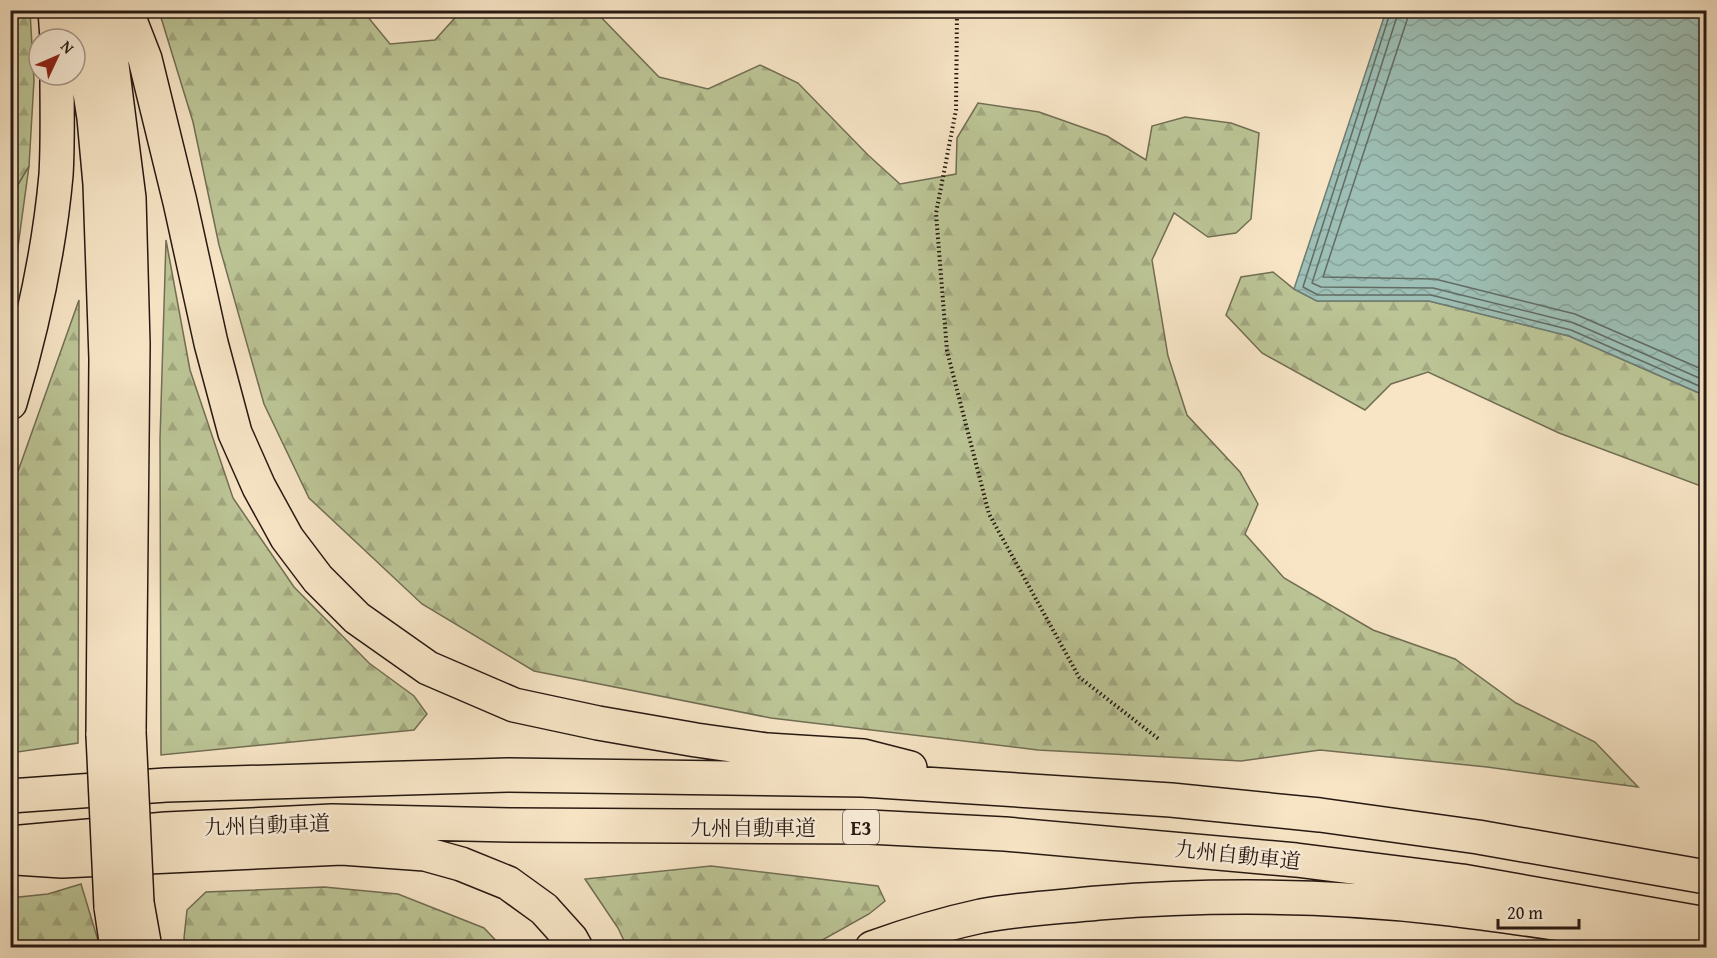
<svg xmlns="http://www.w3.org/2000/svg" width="1717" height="958" viewBox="0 0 1717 958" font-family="'Gentium Book Plus','Noto Serif JP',serif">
	<defs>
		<pattern id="forest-firs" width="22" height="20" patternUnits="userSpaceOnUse" patternTransform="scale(1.5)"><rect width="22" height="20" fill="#bcc596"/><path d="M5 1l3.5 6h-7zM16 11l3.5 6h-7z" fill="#a2a880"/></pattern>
		<pattern id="water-waves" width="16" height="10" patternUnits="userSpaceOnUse" patternTransform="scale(1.5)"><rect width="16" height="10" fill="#9dbfb5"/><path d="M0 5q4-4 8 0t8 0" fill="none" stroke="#87a39b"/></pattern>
	</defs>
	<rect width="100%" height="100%" fill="#f7e5c6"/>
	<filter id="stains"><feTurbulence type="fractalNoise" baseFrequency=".00333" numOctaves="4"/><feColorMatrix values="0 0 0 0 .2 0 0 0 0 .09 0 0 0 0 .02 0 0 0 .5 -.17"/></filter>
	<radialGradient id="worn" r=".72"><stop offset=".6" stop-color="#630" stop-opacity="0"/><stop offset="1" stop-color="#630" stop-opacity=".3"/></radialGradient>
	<path fill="#bcc596" stroke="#726e54" stroke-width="1.5" d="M29 166 17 254 11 332V196Z"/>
	<path fill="url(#forest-firs)" stroke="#726e54" stroke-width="1.5" d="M11 10 30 11 34 80 29 166 11 196Z
		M159 11H363L390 44 435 40 461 11H595L659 77 708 89 760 65 798 83 868 155 900 184 956 174 957 138 978 103 1039 112 1107 136 1146 160 1152 126 1185 117 1231 123 1259 133 1251 219 1236 233 1208 237 1174 213 1152 260 1168 356 1187 415 1240 472 1258 504 1245 534 1284 578 1373 630 1455 659 1516 703 1595 742 1638 787 1487 767 1320 750 1241 761 1038 750 771 718 534 671 422 604 309 498 264 404 219 245 193 122Z
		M166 240 190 370 233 498 294 587 369 663 414 696 427 714 414 730 161 755 160 439Z
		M1273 272 1294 289 1317 301H1429L1569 336 1706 396V488L1559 433 1428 372 1391 384 1365 410 1262 353 1226 315 1241 277Z
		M79 300 78 743 11 753V491Z
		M711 866 878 886 885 901 869 914 810 947H627L618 928 585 879Z
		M81 884 100 947H11L10 898 48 894Z
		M324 887 398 894 484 928 502 947H186L184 938 187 910 206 892Z"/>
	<path fill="url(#water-waves)" stroke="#6e7c74" stroke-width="1.5" d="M1386 11H1706V396L1569 336 1429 301H1317L1294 289Z"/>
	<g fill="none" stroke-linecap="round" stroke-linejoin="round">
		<path stroke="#626c64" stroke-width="1.5" d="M1391 10 1303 287 1318 295H1431L1571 330 1706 389
			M1399 10 1312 283 1321 287 1433 288 1574 323 1706 381
			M1408 10 1407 20 1323 277 1435 279 1575 314 1706 371"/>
		<g stroke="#271812" stroke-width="36">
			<path id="highway" d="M55 10 57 39
				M77 10 94 118 100 184 106 359 103 735
				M105 10 129 198 133 344 129 732
				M126 10 145 59 180 202 211 343 235 433 259 487 287 538 318 579 357 618 428 668 514 705 598 723 696 740 767 750 863 756 910 768
				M10 403C32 329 49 253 56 175 58 142 57 108 57 75
				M10 796 166 785 508 775 863 780 1171 800 1320 815 1478 837 1706 877
				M10 843 166 829 332 821 511 825 869 827 1005 834 1296 860 1462 881 1706 924
				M16 858 62 861 342 848 425 854 461 864 508 883 544 909 571 939 576 948
				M137 903 145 948
				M111 907 117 948
				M872 948C908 935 944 924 981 916 1019 909 1059 907 1098 903 1212 894 1328 895 1442 908 1531 918 1618 933 1706 947"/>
		</g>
		<path stroke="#271812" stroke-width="4" stroke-dasharray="1.5 3" stroke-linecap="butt" d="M957 10 956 110 936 213 947 351 989 514 1079 677 1160 740"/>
		<use href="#highway" stroke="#f7e5c6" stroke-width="33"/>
		<g stroke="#271812" stroke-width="36" stroke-linecap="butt">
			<path id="highway-bridge" d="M129 732 137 903
				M103 735 111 907"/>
		</g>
		<use href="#highway-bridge" stroke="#f7e5c6" stroke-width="33"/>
	</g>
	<g text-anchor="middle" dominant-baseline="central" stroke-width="5" stroke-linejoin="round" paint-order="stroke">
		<rect fill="#faeeda" stroke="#66584e" stroke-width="1.5" x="843" y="810" width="36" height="34" rx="4.5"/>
		<g font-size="20" font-weight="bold" fill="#271812">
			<text x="861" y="827">E3</text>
		</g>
		<g font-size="21" fill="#271812" stroke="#faeeda">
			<text transform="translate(267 825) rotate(-2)">九州自動車道</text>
			<text x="753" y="827">九州自動車道</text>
			<text transform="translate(1238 855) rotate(6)">九州自動車道</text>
		</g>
	</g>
	<rect width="1717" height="958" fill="none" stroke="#f7e5c6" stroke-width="36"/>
	<rect x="12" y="12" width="1693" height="934" fill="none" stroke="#271812" stroke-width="3"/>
	<rect x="18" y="18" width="1681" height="922" fill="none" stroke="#271812" stroke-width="1.5"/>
	<g transform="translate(57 57) rotate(46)"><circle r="28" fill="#faeeda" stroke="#a6988a" stroke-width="1.5"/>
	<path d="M0-4.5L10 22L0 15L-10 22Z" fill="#8f2418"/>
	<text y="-9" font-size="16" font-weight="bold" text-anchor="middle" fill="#271812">N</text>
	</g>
	<path d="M1498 919v9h81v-9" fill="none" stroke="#271812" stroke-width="3"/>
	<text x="1507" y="919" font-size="18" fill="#271812" stroke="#faeeda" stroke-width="4.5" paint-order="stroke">20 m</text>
	<rect width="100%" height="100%" filter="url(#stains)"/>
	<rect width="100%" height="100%" fill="url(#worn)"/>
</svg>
